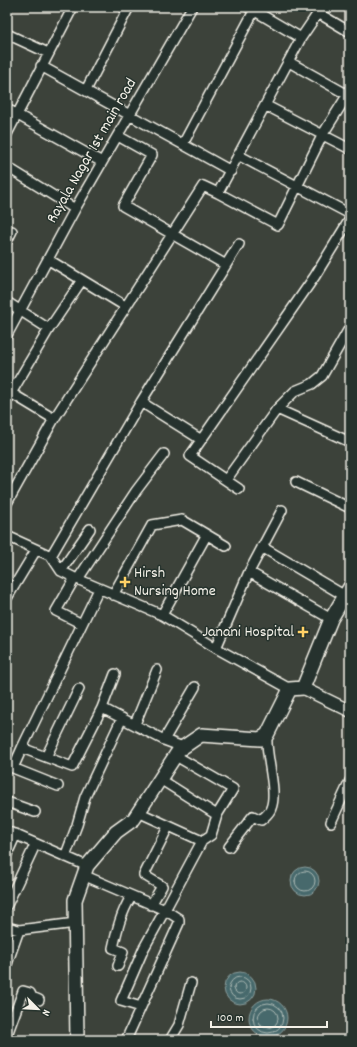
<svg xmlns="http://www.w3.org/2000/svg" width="357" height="1047" viewBox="0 0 357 1047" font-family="Dekko,sans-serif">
	<rect width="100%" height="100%" fill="#3c423a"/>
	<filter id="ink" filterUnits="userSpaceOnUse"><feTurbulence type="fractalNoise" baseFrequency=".025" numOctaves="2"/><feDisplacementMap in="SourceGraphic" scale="8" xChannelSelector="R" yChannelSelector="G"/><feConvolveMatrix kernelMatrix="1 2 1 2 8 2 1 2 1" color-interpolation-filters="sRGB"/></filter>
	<g filter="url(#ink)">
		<path fill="#46696c" stroke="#8c9f9e" d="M291 881a14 14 0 1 1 28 0a14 14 0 1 1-28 0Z
			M224 988a16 16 0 1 1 32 0a16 16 0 1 1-32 0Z
			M249 1018a19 19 0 1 1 38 0a19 19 0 1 1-38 0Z"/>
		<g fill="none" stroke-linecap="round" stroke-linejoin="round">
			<path stroke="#aebbb6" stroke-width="1" d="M295 881a10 10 0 1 1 20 0a10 10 0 1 1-20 0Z
				M229 988a11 11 0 1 1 22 0a11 11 0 1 1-22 0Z
				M234 988a6 6 0 1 1 12 0a6 6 0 1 1-12 0Z
				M253 1018a15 15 0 1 1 30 0a15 15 0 1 1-30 0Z
				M258 1018a10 10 0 1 1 20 0a10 10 0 1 1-20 0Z"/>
			<g stroke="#f4f1e8" stroke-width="12">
				<path id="minor" d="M248 7 301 38
					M318 13 350 32
					M7 34 48 53
					M289 62 348 95
					M41 66 231 171
					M86 90 129 7
					M265 105 350 149
					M7 109 102 162
					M7 134 73 7
					M118 136 152 155 123 206 226 265
					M183 144 254 11
					M238 155 350 214
					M7 167 75 209
					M218 193 278 225 323 134 350 91
					M7 241 12 231
					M49 260 125 306
					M7 302 49 329 7 400
					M350 327 322 376 312 384 295 391 277 409 350 442
					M49 329 82 280
					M7 335 75 209 192 7
					M11 393 54 419
					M141 402 200 439
					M226 480 277 409
					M296 482 350 508
					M239 489 190 456 315 276 350 219
					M7 503 54 419 203 186 218 193 301 38 322 7
					M7 536 51 556 61 571 75 578 162 615 216 648 290 689
					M262 547 345 596
					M51 556 141 402 239 244
					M61 571 90 529
					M249 572 331 619
					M75 578 56 611 82 624
					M78 579 136 491 164 454
					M113 595 152 525 182 520 226 546
					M7 598 36 550
					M162 615 206 536
					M216 648 249 572 282 510
					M102 708 164 740 183 747
					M135 724 157 670
					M164 740 195 687
					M22 748 99 589
					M176 756 233 789 217 815 211 835 202 841
					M46 757 79 689
					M160 779 217 815
					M58 786 13 768 22 748 72 767 102 708 115 674
					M7 802 35 812
					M331 822 350 781
					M7 831 87 866
					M229 847 253 816 261 820C264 817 270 813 271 808 278 791 265 755 267 735
					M7 854 16 834
					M65 857 77 825 85 797 122 718
					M83 875 165 910 202 841 138 812
					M7 905 35 845
					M151 905 162 886 144 875 168 827
					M7 927 19 930 76 923
					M7 964 19 930
					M118 966 123 952 113 948C117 930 121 913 131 897
					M7 1035 23 991 30 993 32 997 39 1000
					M126 1040 179 923V919L165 910 144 948 121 1001 141 1007
					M170 1040 179 1025 191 983"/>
			</g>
			<g stroke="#f4f1e8" stroke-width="14">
				<path id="tertiary" d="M303 688 350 711"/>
			</g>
			<g stroke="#f4f1e8" stroke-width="16">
				<path id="secondary" d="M77 1040 75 900 87 866 116 832 134 819 179 750 201 735 260 739 267 735 290 689 303 688 331 619 350 587"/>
			</g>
			<use href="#minor" stroke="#26332d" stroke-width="9"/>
			<use href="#tertiary" stroke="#26332d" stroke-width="11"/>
			<use href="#secondary" stroke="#26332d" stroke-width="13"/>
		</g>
	</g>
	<g fill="#ffd166" stroke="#26332d" stroke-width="1.5">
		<path d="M123 576h4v4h4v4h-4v4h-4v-4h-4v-4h4z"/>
		<path d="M301 626h4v4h4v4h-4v4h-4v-4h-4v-4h4z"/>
	</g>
	<g text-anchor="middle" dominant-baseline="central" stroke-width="3" stroke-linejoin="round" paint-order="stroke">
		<g font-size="16" fill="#f4f1e8" stroke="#26332d">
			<text transform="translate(92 151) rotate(-60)">Rayala Nagar 1st main road</text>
		</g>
		<g font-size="16" fill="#f4f1e8" stroke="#26332d" text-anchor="start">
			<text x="134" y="573">Hirsh<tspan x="134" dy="18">Nursing Home</tspan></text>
			<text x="294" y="632" text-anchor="end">Janani Hospital</text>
		</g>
	</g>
	<rect width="357" height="1047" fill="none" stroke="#26332d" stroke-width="24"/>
	<rect x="12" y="12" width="333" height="1023" fill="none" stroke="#f4f1e8" stroke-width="1.5" filter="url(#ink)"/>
	<g transform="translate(38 1009) rotate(114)" stroke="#26332d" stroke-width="3" paint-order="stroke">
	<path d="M0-3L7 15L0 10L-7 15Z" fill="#f4f1e8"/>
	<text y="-6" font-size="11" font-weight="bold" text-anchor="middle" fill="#f4f1e8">N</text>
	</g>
	<path d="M211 1021v6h116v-6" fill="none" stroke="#f4f1e8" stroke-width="2"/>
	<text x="217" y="1021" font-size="12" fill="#f4f1e8" stroke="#26332d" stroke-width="3" paint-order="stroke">100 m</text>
</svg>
